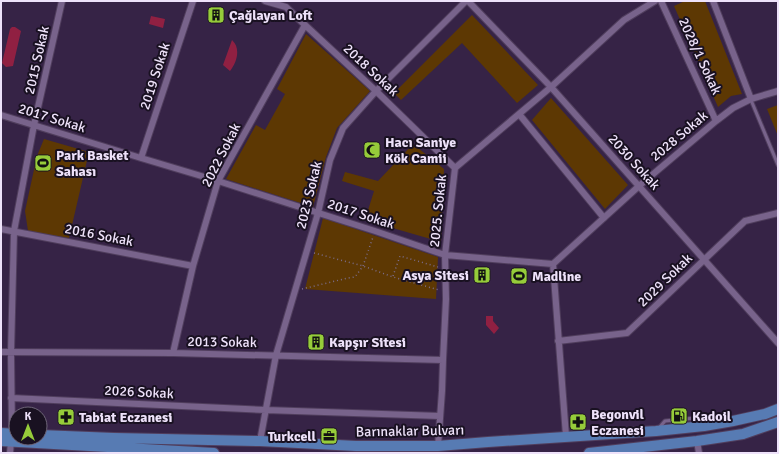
<svg xmlns="http://www.w3.org/2000/svg" width="779" height="454" viewBox="0 0 779 454" font-family="Signika,sans-serif">
	<rect width="100%" height="100%" fill="#362346"/>
	<path fill="#5d3803" d="M685 1H705L742 94 731 96 718 107 674 6Z
		M472 15 538 85 517 103 462 43 401 100 394 93Z
		M306 34 370 91 337 128 326 157 313 207 226 179 256 125 265 130 285 94 277 89Z
		M551 98 628 185 605 209 532 120Z
		M778 105V136L767 109Z
		M44 139 89 152 69 238 28 231 25 211 37 156Z
		M413 144 444 169 441 242 365 220 374 191 342 181 345 172 378 181Z
		M323 218 438 257 436 299 305 289Z"/>
	<path fill="#902042" d="M151 16 165 19 163 28 149 24Z
		M12 27H15L21 31 13 66 6 67 2 63 10 29Z
		M232 40C241 48 237 62 230 71L223 65Z
		M486 316H493V321L499 328 494 334 486 325Z"/>
	<g fill="none" stroke-linecap="round" stroke-linejoin="round">
		<g stroke="#503e5d" stroke-width="5">
			<path id="service" d="M751 100 778 165
				M659 428 665 421 695 418 701 423"/>
		</g>
		<g stroke="#503e5d" stroke-width="8">
			<path id="minor" d="M265 1 286 7 305 25 376 91 455 168
				M468 1 551 87 778 343
				M661 1 716 121
				M713 1 751 99
				M519 114 604 218
				M1 115 141 158 218 181 375 231 445 255 553 264 566 436
				M141 158 193 1
				M1 229 193 266
				M553 264 639 186 716 121 733 108 751 99 778 91
				M558 341 627 333 745 221 778 213
				M1 352 173 353 443 360
				M173 353 193 266 218 181 305 25
				M11 398 266 410 440 416
				M12 434 11 353 14 231 34 125 62 1
				M260 441 276 355 318 213 330 160 343 128 376 91 466 1
				M697 441 699 453
				M438 446 442 391 443 360 446 299 445 255 455 168 551 87 624 20 655 1
				M10 453 11 441"/>
		</g>
		<g stroke="#503e5d" stroke-width="12">
			<path id="primary" d="M1 433 16 434
				M40 435 114 438 260 441 356 446H438L488 442 656 431 704 426 733 421 765 414 778 409
				M1 441 214 453
				M589 453 697 441 743 434 778 422"/>
		</g>
		<path stroke="#7d6d8c" stroke-width="1.5" stroke-dasharray="1 3" stroke-linecap="butt" d="M314 253 363 266 393 277 439 290
			M393 276 400 256 438 267
			M302 289 348 278 355 277 363 266 373 237"/>
		<use href="#service" stroke="#78638b" stroke-width="3"/>
		<use href="#minor" stroke="#78638b" stroke-width="6"/>
		<use href="#primary" stroke="#577bb3" stroke-width="10"/>
	</g>
	<defs>
		<g id="building-square" transform="scale(0.9)"><rect x="-9" y="-9" width="18" height="18" rx="4" fill="#96cc3a" stroke="#191121"/><path d="M-4-6H4V6H1V3H-1V6H-4ZM-2.5-4.3h1.7v1.8h-1.7ZM.8-4.3h1.7v1.8H.8ZM-2.5-1h1.7V.8h-1.7ZM.8-1h1.7V.8H.8Z" fill="#111"/></g>
		<g id="mosque-square" transform="scale(0.9)"><rect x="-9" y="-9" width="18" height="18" rx="4" fill="#96cc3a" stroke="#191121"/><path d="M3.5-4.9A6 6 0 1 0 3.5 4.9A5 5 0 1 1 3.5-4.9Z" fill="#111"/></g>
		<g id="stadium-square" transform="scale(0.9)"><rect x="-9" y="-9" width="18" height="18" rx="4" fill="#96cc3a" stroke="#191121"/><path d="M0-5a6.5 5 0 1 0 0 10a6.5 5 0 1 0 0-10ZM-3.5-1.8h7v3.6h-7Z" fill="#111"/></g>
		<g id="fuel-square" transform="scale(0.9)"><rect x="-9" y="-9" width="18" height="18" rx="4" fill="#96cc3a" stroke="#191121"/><path d="M-5.5-6h7V0h2V4h1.3V-2.5L3-4.5l.8-.8L6-3V5H2.5V1h-1V6h-7ZM-4.2-4.7v3.2H.2V-4.7Z" fill="#111"/></g>
		<g id="pharmacy-square" transform="scale(0.9)"><rect x="-9" y="-9" width="18" height="18" rx="4" fill="#96cc3a" stroke="#191121"/><path d="M-2-6h4v4h4v4h-4v4h-4v-4h-4v-4h4Z" fill="#111"/></g>
		<g id="office-square" transform="scale(0.9)"><rect x="-9" y="-9" width="18" height="18" rx="4" fill="#96cc3a" stroke="#191121"/><path d="M-6-3h4V-5.5h4V-3h4V5H-6ZM-1-4.5V-3h2v-1.5ZM-6 0V1H6V0Z" fill="#111"/></g>
	</defs>
	<g fill-rule="evenodd">
		<use href="#building-square" x="216" y="15"/>
		<use href="#mosque-square" x="372" y="150"/>
		<use href="#stadium-square" x="43" y="163"/>
		<use href="#building-square" x="482" y="275"/>
		<use href="#stadium-square" x="519" y="276"/>
		<use href="#building-square" x="316" y="342"/>
		<use href="#fuel-square" x="679" y="416"/>
		<use href="#pharmacy-square" x="66" y="417"/>
		<use href="#pharmacy-square" x="578" y="422"/>
		<use href="#office-square" x="329" y="436"/>
	</g>
	<g text-anchor="middle" dominant-baseline="central" stroke-width="4" stroke-linejoin="round" paint-order="stroke">
		<g font-size="14" font-weight="bold" fill="#eee2fa" stroke="#191121" text-anchor="start">
			<text x="229" y="15">Çağlayan Loft</text>
			<text x="385" y="142">Hacı Saniye<tspan x="385" dy="16">Kök Camii</tspan></text>
			<text x="56" y="155">Park Basket<tspan x="56" dy="16">Sahası</tspan></text>
			<text x="469" y="275" text-anchor="end">Asya Sitesi</text>
			<text x="532" y="276">Madline</text>
			<text x="329" y="342">Kapşır Sitesi</text>
			<text x="591" y="414">Begonvil<tspan x="591" dy="16">Eczanesi</tspan></text>
			<text x="692" y="416">Kadoil</text>
			<text x="79" y="417">Tabiat Eczanesi</text>
			<text x="316" y="436" text-anchor="end">Turkcell</text>
		</g>
		<g font-size="14" fill="#eee2fa" stroke="#191121">
			<text transform="translate(700 56) rotate(65)">2028/1 Sokak</text>
			<text transform="translate(37 60) rotate(-77)">2015 Sokak</text>
			<text transform="translate(371 70) rotate(43)">2018 Sokak</text>
			<text transform="translate(155 76) rotate(-72)">2019 Sokak</text>
			<text transform="translate(52 118) rotate(17)">2017 Sokak</text>
			<text transform="translate(679 136) rotate(-40)">2028 Sokak</text>
			<text transform="translate(221 155) rotate(-63)">2022 Sokak</text>
			<text transform="translate(634 162) rotate(48)">2030 Sokak</text>
			<text transform="translate(309 195) rotate(-76)">2023 Sokak</text>
			<text transform="translate(438 211) rotate(-84)">2025. Sokak</text>
			<text transform="translate(361 214) rotate(18)">2017 Sokak</text>
			<text transform="translate(99 235) rotate(11)">2016 Sokak</text>
			<text transform="translate(665 280) rotate(-44)">2029 Sokak</text>
			<text transform="translate(222 342) rotate(1)">2013 Sokak</text>
			<text transform="translate(139 392) rotate(3)">2026 Sokak</text>
			<text transform="translate(410 431) rotate(-1)">Barınaklar Bulvarı</text>
		</g>
	</g>
	<rect width="779" height="454" fill="none" stroke="#eee2fa" stroke-width="4"/>
	<g transform="translate(28 426)"><circle r="19" fill="#191121" stroke="#6e6578"/>
	<path d="M0-3L7 15L0 10L-7 15Z" fill="#96cc3a"/>
	<text y="-6" font-size="11" font-weight="bold" text-anchor="middle" fill="#eee2fa">K</text>
	</g>
</svg>
